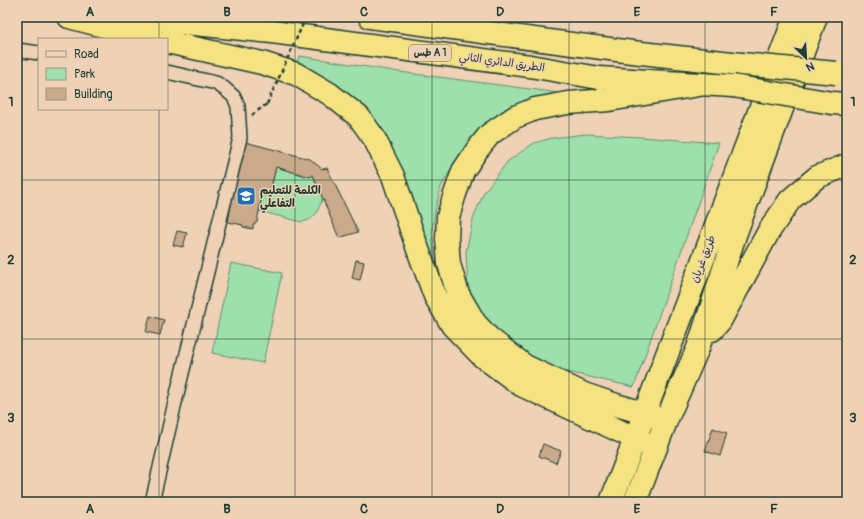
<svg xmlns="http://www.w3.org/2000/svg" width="864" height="519" viewBox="0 0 864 519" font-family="Pangolin,'Playpen Sans Arabic',sans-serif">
	<rect width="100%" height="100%" fill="#efd2b5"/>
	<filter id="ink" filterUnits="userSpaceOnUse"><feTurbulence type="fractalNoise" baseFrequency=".025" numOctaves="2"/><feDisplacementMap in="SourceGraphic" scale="8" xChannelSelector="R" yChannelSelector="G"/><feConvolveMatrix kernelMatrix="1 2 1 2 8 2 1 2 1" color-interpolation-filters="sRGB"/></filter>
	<g filter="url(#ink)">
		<path fill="#9de0ab" stroke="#5e8e70" d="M300 56 400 72 583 96 467 147 453 166 441 187 435 211 432 232 434 253 440 282 378 130 293 67Z
			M585 134 641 137 719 143 634 387 554 369 509 343 482 315 468 287 466 252 473 219 484 192 508 161 534 143 552 138Z
			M276 167 310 177 313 175 323 198 316 214 309 220 302 222 259 211 262 195 269 196Z
			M231 263 282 273 263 363 212 353Z"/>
		<path fill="#cba98b" stroke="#1f3d34" d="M245 142 310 159 322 169 327 168 358 232 339 238 313 175 310 177 276 167 269 196 262 195 257 222 253 225V229L243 227V225L228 222 231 205 229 204 238 161H242Z
			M177 231 187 233 183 247 173 245Z
			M356 260 364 262 360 280 352 278Z
			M150 316 164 320 160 335 146 332Z
			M713 428 727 433 720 456 705 451Z
			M543 444 561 451 556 463 539 456Z"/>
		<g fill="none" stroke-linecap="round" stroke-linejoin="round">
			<g stroke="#1f3d34" stroke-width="16">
				<path id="street" d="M17 50 39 53
					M152 502 176 398 240 138 238 106 234 97 225 89 216 83 167 72"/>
			</g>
			<g stroke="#1f3d34" stroke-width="25">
				<path id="highway" d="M69 17 153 39
					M127 17 272 32 530 66 599 78 733 86
					M370 17 632 52 741 64
					M167 42 262 63 296 74 330 94 359 117 374 138 393 176 416 244 435 296 452 325 483 357 521 385 656 448
					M832 103 847 104
					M712 330 720 321 769 231 790 200 817 177 847 165
					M666 421 644 413 616 405 584 394 525 366 489 338 475 323 458 294 449 264 447 239 448 217 454 197 463 171 477 150 490 134 515 117 535 109 568 103 609 100 705 84
					M611 502 795 17
					M635 502 666 421 698 348 735 235 816 17"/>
			</g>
			<path stroke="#1f3d34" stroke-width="2.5" stroke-dasharray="4 3" stroke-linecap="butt" d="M252 115 267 104"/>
			<use href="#street" stroke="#efd2b5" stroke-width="13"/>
			<use href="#highway" stroke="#f5e382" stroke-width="22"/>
			<g stroke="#1f3d34" stroke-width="25" stroke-linecap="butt">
				<path id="highway-bridge" d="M741 64 836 73
					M733 86 832 103"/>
			</g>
			<path stroke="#1f3d34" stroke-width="2.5" stroke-dasharray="4 3" stroke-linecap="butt" d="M267 104 303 24 305 17"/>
			<use href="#highway-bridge" stroke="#f5e382" stroke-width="22"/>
		</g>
	</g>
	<path fill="none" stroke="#1f3d34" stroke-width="1" stroke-opacity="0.55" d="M159 17V39M295 17V502M432 17V502M569 17V502M705 17V502M159 109V502M17 180H847M17 339H847"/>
	<defs>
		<g id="school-square" transform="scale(1)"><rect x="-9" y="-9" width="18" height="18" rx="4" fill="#1f6fb2" stroke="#efd2b5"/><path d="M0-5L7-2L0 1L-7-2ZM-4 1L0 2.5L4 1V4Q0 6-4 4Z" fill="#fff"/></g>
	</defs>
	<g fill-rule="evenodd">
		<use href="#school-square" x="246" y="196"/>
	</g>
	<g text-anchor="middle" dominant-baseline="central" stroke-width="3" stroke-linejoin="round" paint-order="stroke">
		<rect fill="#efd2b5" stroke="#5d6a5b" stroke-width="1" x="409" y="45" width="42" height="16" rx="3"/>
		<g font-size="10" font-weight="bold" fill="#1f3d34">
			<text x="430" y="53">طس A 1</text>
		</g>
		<g font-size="11" fill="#1f3d34" stroke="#efd2b5">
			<text transform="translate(502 62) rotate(8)">الطريق الدائري الثاني</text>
			<text transform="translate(703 259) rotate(-69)">طريق غريان</text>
		</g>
		<g font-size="11" font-weight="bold" fill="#1f3d34" stroke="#efd2b5" text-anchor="start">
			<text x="260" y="190">الكلمة للتعليم<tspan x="260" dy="13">التفاعلي</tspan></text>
		</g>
	</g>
	<rect width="864" height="519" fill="none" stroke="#efd2b5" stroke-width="44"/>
	<rect x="38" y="38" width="130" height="72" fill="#efd2b5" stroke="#9c9681"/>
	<rect x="46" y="51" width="20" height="6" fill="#efd2b5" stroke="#9c9681"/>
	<text x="74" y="58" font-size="12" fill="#1f3d34">Road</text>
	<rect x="46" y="68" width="20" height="12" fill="#9de0ab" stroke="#9c9681"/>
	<text x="74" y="78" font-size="12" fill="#1f3d34">Park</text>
	<rect x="46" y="88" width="20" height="12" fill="#cba98b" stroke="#9c9681"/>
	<text x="74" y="98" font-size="12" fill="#1f3d34">Building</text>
	<g transform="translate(806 58) rotate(155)" stroke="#efd2b5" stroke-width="3" paint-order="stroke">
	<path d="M0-3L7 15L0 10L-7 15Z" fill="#1f3d34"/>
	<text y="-6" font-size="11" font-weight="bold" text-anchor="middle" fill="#1f3d34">N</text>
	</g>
	<rect x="22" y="22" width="820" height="475" fill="none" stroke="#1f3d34" stroke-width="1.5"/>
	<g font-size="13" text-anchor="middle" font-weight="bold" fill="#1f3d34">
		<text x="90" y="16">A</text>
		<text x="227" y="16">B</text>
		<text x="364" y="16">C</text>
		<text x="500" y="16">D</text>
		<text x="637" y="16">E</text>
		<text x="774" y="16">F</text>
		<text x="11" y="106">1</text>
		<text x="853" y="106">1</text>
		<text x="11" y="264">2</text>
		<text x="853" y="264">2</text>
		<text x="11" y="422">3</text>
		<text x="853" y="422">3</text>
		<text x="90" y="513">A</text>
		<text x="227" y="513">B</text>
		<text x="364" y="513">C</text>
		<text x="500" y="513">D</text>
		<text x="637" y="513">E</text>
		<text x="774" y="513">F</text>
	</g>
</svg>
